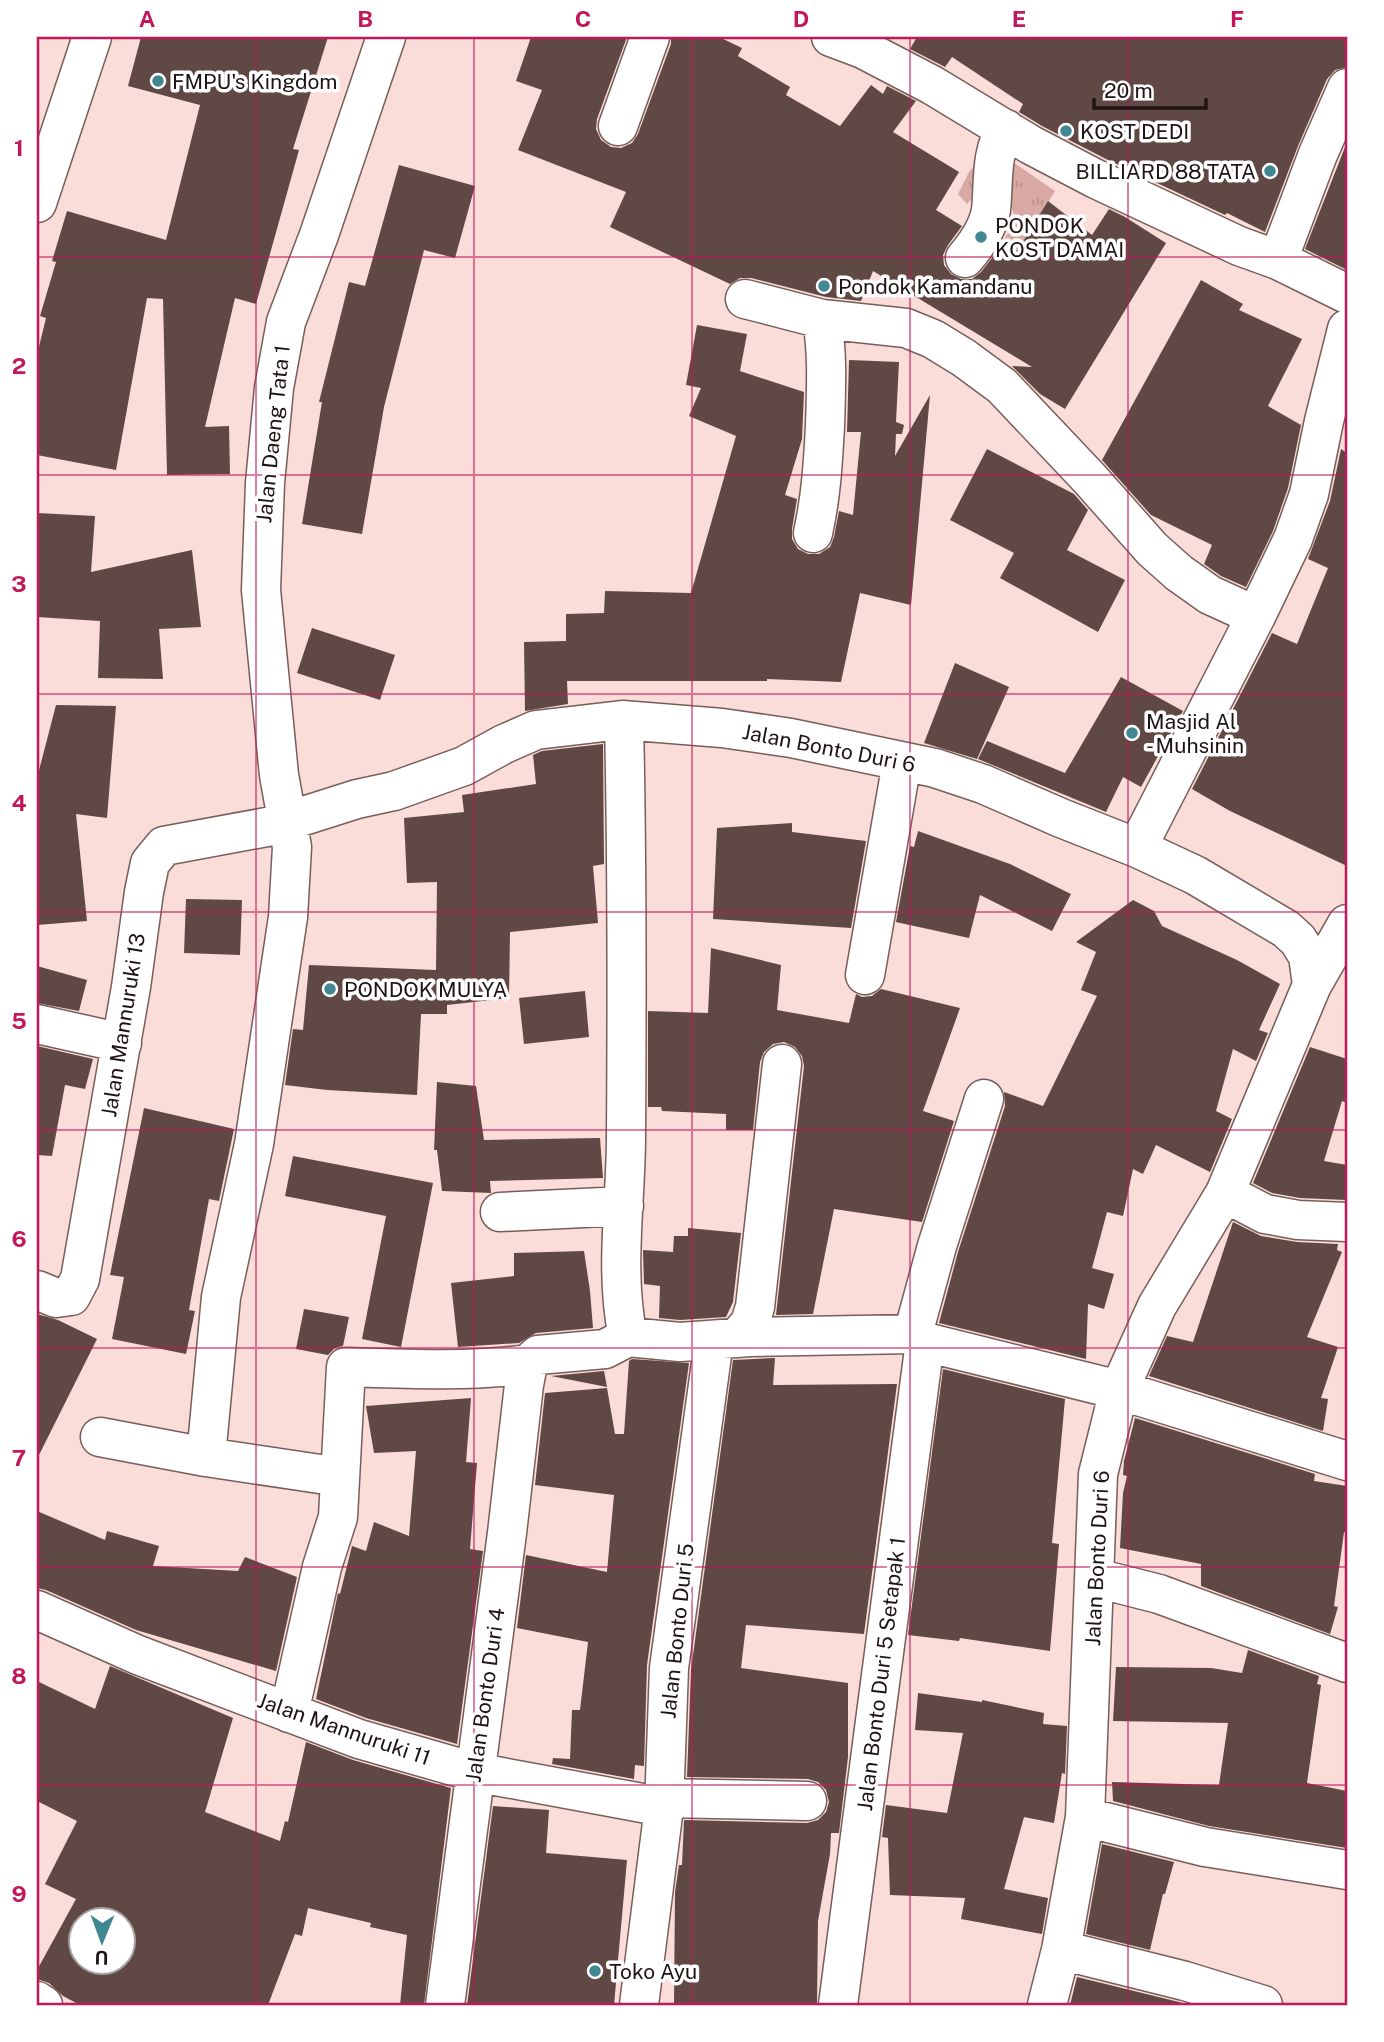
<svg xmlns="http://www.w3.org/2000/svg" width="1384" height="2042" viewBox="0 0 1384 2042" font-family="'Public Sans',sans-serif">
	<defs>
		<pattern id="grass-tufts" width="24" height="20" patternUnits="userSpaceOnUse" patternTransform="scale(1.75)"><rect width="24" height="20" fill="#d9a9a3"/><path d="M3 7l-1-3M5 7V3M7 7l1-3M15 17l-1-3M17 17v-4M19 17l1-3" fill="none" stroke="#ba918b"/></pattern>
	</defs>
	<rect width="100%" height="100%" fill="#fadcd8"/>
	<path fill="url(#grass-tufts)" d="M991 147 1055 191 1014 257 999 246 1016 221 1008 195 978 192 967 204 958 194 969 172Z"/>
	<path fill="#604845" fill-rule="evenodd" d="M141 37H328L293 149 299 150 256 304 235 298 205 427 229 426 230 474 167 475 163 299 147 298 116 470 37 455V355L46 318 40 316 56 262 52 261 67 211 166 240 200 105 128 86Z
		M531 37H627L597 119 596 129 601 140 611 147 621 148 632 143 638 134 671 44V37H719L742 48 738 56 790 87 786 95 840 126 871 85 883 94 887 86 916 101 893 132 959 172 936 210 962 226 948 245 943 255 944 265 951 274 961 279H972L981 272 999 249 1013 258 1048 201 1092 235 1109 209 1125 217 1166 243 1065 409 1040 394 1012 366 1032 367 873 271 861 301 826 297 751 278H740L730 284 610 227 626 192 518 150 542 90 516 81Z
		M917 37H1347V67L1335 70 1327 79 1298 146 1265 232 1227 213 1225 215 1106 159 1042 126 1019 112 1023 104 952 57 945 67 910 49Z
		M1347 142V270L1305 249Z
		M399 165 475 186 455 258 424 250 384 407 362 534 302 524 322 402H319L349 282 365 286Z
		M1201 280 1243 304 1239 310 1302 339 1268 406 1301 425 1288 488 1273 531 1246 587 1221 576 1204 564 1212 545 1151 515 1102 460Z
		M697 325 747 334 740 371 804 392 802 439 785 495 797 499 792 529V539L798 549 808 554H819L830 547 834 537 839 511 853 515 861 432H847L849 360 899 362 896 422 904 425 902 434H896L895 456 930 395 911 605 860 593 841 682 767 679V681H567L568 704 525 711 524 642 566 641V614L604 613 605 591 691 593 736 436 689 416 701 388 686 385Z
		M987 449 1074 494 1088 510 1067 550 1125 580 1098 632 1000 578 1014 553 950 520Z
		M1341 449 1347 453V866L1230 811 1192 789 1272 633 1297 644 1328 568 1308 559 1330 501Z
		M37 513 95 516 91 572 192 550 201 627 159 629 163 679 98 678 100 621 37 617Z
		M312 628 395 655 380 700 297 673Z
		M955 663 1009 687 977 759 924 743Z
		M1121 677 1183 711 1141 787 1123 777 1106 812 978 759 987 741 1065 773Z
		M56 705 116 706 107 818 76 814 87 921 37 925V778Z
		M603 744 604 864 593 866 598 923 510 932 509 998 447 1005V1014H421L417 1095 327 1090 285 1085 293 1029 303 1030 309 965 436 970 437 882 407 883 404 818 464 812 462 795 536 784 533 755 542 751Z
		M792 823V832L866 841 851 928 713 919 717 828Z
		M918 831 1010 864 1071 894 1052 931 980 895 969 938 896 922 910 846 914 847Z
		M186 899 242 900 240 955 184 953Z
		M1133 900 1154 911 1162 926 1237 960 1280 984 1259 1030 1268 1033 1256 1061 1233 1049 1216 1111 1232 1119 1210 1172 1156 1145 1143 1174 1133 1169 1123 1216 1107 1212 1092 1268 1114 1274 1104 1309 1088 1304 1086 1359 939 1323 958 1252 1005 1106 1004 1092 1043 1106 1097 996 1081 990 1096 952 1076 942Z
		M711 948 781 965 777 1010 849 1023 856 994 862 997 872 996 881 989 960 1008 923 1111 954 1121 922 1222 834 1209 813 1314 776 1315 804 1066 802 1056 795 1047 784 1042 773 1044 764 1052 760 1062 753 1130H726V1114L662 1111 661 1107H648V1011L708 1013Z
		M37 966 87 980 79 1011 37 1003Z
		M585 991 589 1037 524 1044 519 998Z
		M37 1046 93 1059 85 1089 65 1085 52 1156 37 1155Z
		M1310 1047 1347 1059V1103L1342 1101 1324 1161 1347 1165 1346 1200 1300 1198 1272 1193 1253 1183Z
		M437 1082 476 1086 484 1140 600 1138 603 1178 490 1181 491 1193 442 1191 437 1150H434Z
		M144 1108 234 1129 219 1201 209 1199 189 1310 195 1311 186 1354 112 1339 124 1277 110 1275Z
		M293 1156 433 1183 401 1347 362 1339 386 1216 285 1196Z
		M1233 1222 1261 1236 1297 1242 1338 1244 1337 1250 1342 1252 1307 1337 1338 1347 1321 1398 1328 1399 1323 1431 1149 1376 1167 1336 1193 1342Z
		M688 1228 741 1233 733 1302 726 1317 680 1320 659 1318 660 1286 644 1284 643 1250 673 1252 674 1236H688Z
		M584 1251 590 1291 593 1328 536 1333 519 1343 458 1347 451 1283 514 1276V1253Z
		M304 1309 349 1317 343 1346 335 1348 328 1355 296 1349Z
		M37 1314 58 1320 97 1339 37 1459Z
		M775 1358 773 1385 897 1384 864 1634 746 1625 741 1668 848 1683V1757L839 1833H831L830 1854 818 1921 817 2005H674L675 1892 679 1865H682L684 1820 807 1823 818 1820 826 1812 829 1802 826 1790 818 1782 808 1779 687 1777 691 1670 733 1360Z
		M632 1359 689 1363 647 1665 644 1766 635 1765 634 1779 552 1764 553 1758 570 1759 572 1710H580L588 1642 517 1628 526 1555 607 1572 614 1495 535 1485 545 1393 607 1388 615 1434H624L629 1361Z
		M943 1369 1065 1399 1052 1543 1059 1544 1050 1651 960 1638 959 1641 908 1635Z
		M604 1371 607 1387 551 1376Z
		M471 1398 466 1462 477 1463 470 1549 483 1551 457 1744 366 1718 316 1699 338 1593 340 1594 352 1546 366 1551 374 1522 409 1536 416 1451 374 1453 366 1406Z
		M1135 1418 1315 1474 1314 1481 1347 1486V1533L1344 1532 1334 1606 1338 1607 1330 1634 1201 1586V1564L1120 1548 1123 1493 1127 1476 1123 1475 1124 1461Z
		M37 1511 105 1540 107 1531 159 1546 153 1566 238 1571 245 1557 297 1577 276 1671 136 1630 46 1590 37 1588Z
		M1248 1650 1319 1676 1317 1684 1321 1685 1307 1783 1347 1791V1848L1209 1826 1113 1801 1112 1782 1219 1785 1228 1723 1113 1721 1116 1667 1211 1668 1242 1673Z
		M110 1666 233 1718 205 1812 280 1841 285 1821 288 1822 306 1742 353 1760 451 1788 424 2005H400L407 1935 370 1927 371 1923 308 1908 302 1936 295 1934 268 2005H80L63 1996 49 1983 37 1979V1970L76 1899 45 1884 77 1821 37 1801V1681L95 1709ZM80 1920H122V1962H80Z
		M918 1693 982 1702V1700L1044 1713 1043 1724 1067 1726 1065 1774 1062 1773 1054 1823 1024 1817 1004 1889 1048 1898 1042 1934 961 1919 965 1898 890 1895 888 1838 882 1837 886 1805 947 1813 963 1733 915 1730Z
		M493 1806 549 1810 546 1853 627 1860 614 2005H467Z
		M1102 1844 1174 1862 1165 1894H1163L1150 1950 1086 1934Z
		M1077 1977 1179 2002 1189 2005H1070Z"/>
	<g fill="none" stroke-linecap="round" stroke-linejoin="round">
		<g stroke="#775e5a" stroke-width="41">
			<path id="minor" d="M831 37 863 49 932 85 1031 145 1096 179 1239 246 1278 260 1347 294
				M618 126 650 37
				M37 203 92 37
				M965 258C977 244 988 228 991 210 994 183 990 152 1006 129
				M1278 260 1318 154 1347 88
				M745 299 822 319 906 328 933 339 964 358 1002 386 1090 479 1152 549 1179 573 1210 595 1256 616
				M813 533C821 497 823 463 825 426 826 390 828 355 822 319
				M624 721C627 859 627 997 626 1136 626 1203 614 1271 628 1337
				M1137 848 1256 616 1293 539 1309 494 1324 421 1347 329
				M865 975 902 762
				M37 1024 122 1043
				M1225 1193 1265 1214 1298 1220 1347 1222
				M500 1212 624 1206
				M37 1290 56 1298 71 1296 80 1279 131 987 144 892 150 863 164 846 272 826 357 799 394 791 464 766 504 744 536 730 622 720 722 728 791 738 935 768 983 784 1061 818 1137 848 1195 875 1286 929 1298 940 1308 956 1312 985
				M913 1334 937 1246 984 1099
				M737 1338 750 1323 755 1307 782 1064
				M100 1437 206 1457 221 1297 254 1144 288 917 292 847 279 775 261 590 265 483 274 388 286 322 319 235 386 37
				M206 1457 320 1474
				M1096 1578 1159 1594 1347 1663
				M37 1610 138 1655 359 1739 474 1772 664 1807
				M289 1713 322 1567 338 1517 346 1367C407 1369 467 1372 528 1364
				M664 1798 807 1801
				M1085 1817 1205 1847 1347 1870
				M1061 1950 1185 1981 1263 2005
				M37 2001 43 2005
				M445 2005 507 1533 524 1385 528 1364 538 1355 605 1349 628 1337 680 1342 750 1337 913 1334 925 1342 1119 1390 1347 1461
				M639 2005 664 1807 669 1668 714 1341
				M838 2005C868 1784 894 1563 925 1342
				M1047 2005 1061 1950 1085 1817 1098 1474 1119 1390 1157 1306 1225 1193 1312 985 1347 924"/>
		</g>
		<use href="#minor" stroke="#fff" stroke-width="38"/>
	</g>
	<path fill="none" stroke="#c2185b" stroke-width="2" stroke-opacity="0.55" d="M256 37V2005M474 37V2005M692 37V2005M910 37V2005M1128 37V2005M37 257H1347M37 475H1347M37 694H1347M37 912H1347M37 1130H1347M37 1348H1347M37 1567H1347M37 1785H1347"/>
	<g fill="#408791" stroke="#fff" stroke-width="2.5">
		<circle cx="158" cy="81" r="7"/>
		<circle cx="1066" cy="131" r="7"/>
		<circle cx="1270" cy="171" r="7"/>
		<circle cx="981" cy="237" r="7"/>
		<circle cx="824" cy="286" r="7"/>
		<circle cx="1132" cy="733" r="7"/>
		<circle cx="330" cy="989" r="7"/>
		<circle cx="595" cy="1971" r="7"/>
	</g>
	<g text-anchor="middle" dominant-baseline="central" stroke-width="7" stroke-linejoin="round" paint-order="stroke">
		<g font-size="21" fill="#1e1413" stroke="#fff" text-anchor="start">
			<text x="172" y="81">FMPU's Kingdom</text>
			<text x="1080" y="131">KOST DEDI</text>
			<text x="1256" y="171" text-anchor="end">BILLIARD 88 TATA</text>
			<text x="995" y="225">PONDOK<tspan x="995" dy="24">KOST DAMAI</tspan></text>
			<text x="838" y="286">Pondok Kamandanu</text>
			<text x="1146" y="721">Masjid Al<tspan x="1146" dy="24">- Muhsinin</tspan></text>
			<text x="344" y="989">PONDOK MULYA</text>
			<text x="609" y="1971">Toko Ayu</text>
		</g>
		<g font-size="21" fill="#1e1413" stroke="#fff">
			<text transform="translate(273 434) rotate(-84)">Jalan Daeng Tata 1</text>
			<text transform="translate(829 748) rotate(11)">Jalan Bonto Duri 6</text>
			<text transform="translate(123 1025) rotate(-81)">Jalan Mannuruki 13</text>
			<text transform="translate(1097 1558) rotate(-87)">Jalan Bonto Duri 6</text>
			<text transform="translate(677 1631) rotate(-84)">Jalan Bonto Duri 5</text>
			<text transform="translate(881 1674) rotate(-83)">Jalan Bonto Duri 5 Setapak 1</text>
			<text transform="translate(485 1695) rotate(-82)">Jalan Bonto Duri 4</text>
			<text transform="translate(344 1729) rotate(19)">Jalan Mannuruki 11</text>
		</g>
	</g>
	<rect width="1384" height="2042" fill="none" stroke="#ffffff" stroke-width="77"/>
	<g transform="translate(102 1941) rotate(181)"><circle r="33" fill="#ffffff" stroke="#a5a1a1" stroke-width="2"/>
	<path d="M0-5L12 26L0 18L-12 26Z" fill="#408791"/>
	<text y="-10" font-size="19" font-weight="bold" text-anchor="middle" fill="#1e1413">U</text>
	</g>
	<path d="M1094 98v10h112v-10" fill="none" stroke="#1e1413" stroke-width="3.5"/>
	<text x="1104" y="98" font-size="21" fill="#1e1413" stroke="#ffffff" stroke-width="5" paint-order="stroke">20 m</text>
	<rect x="38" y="38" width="1308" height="1966" fill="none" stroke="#c2185b" stroke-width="2.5"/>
	<g font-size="23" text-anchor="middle" font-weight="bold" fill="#c2185b">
		<text x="147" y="27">A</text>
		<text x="365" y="27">B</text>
		<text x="583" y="27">C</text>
		<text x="801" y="27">D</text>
		<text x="1019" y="27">E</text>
		<text x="1237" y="27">F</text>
		<text x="19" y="156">1</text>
		<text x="19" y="374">2</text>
		<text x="19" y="592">3</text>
		<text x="19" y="811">4</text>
		<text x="19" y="1029">5</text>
		<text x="19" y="1247">6</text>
		<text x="19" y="1466">7</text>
		<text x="19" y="1684">8</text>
		<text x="19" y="1902">9</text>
	</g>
</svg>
